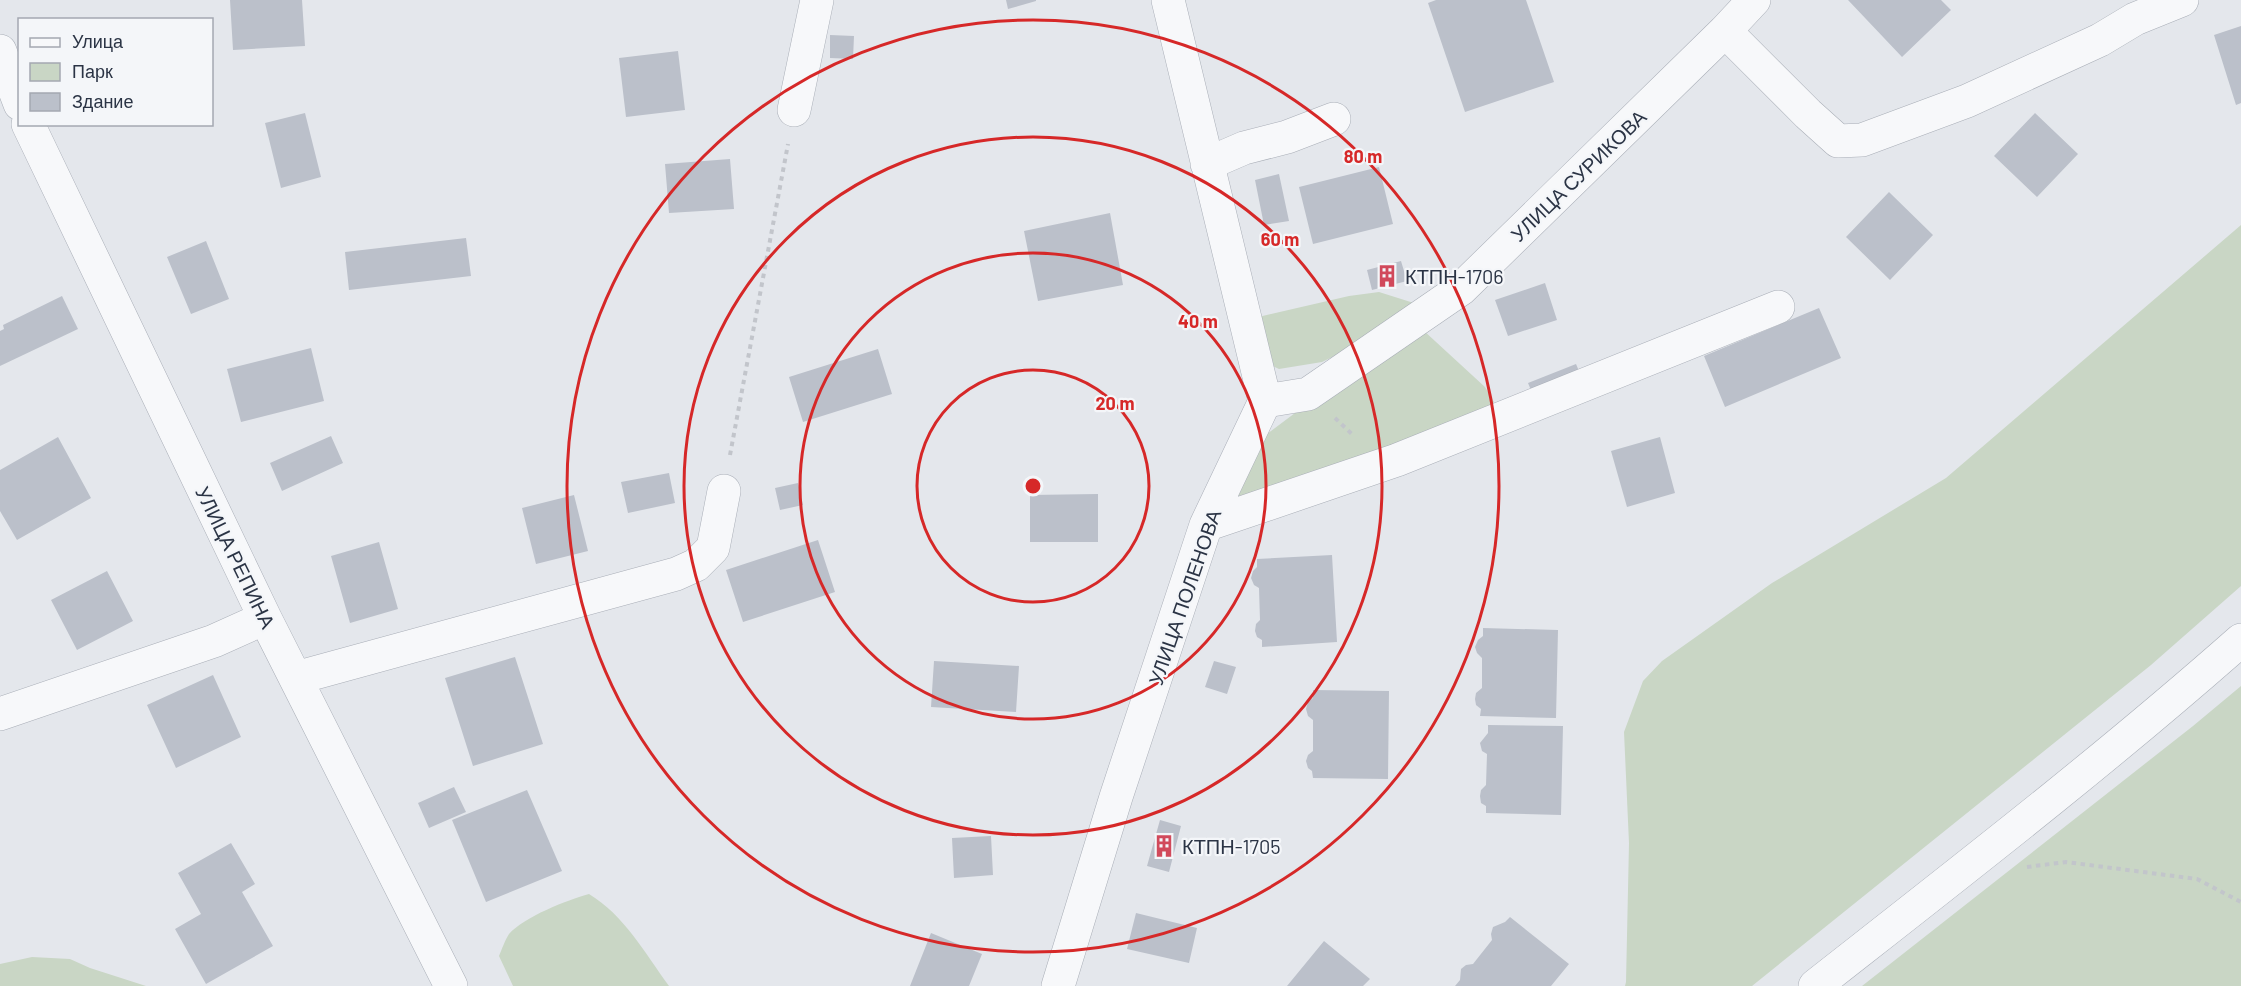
<svg xmlns="http://www.w3.org/2000/svg" width="2241" height="986" viewBox="0 0 2241 986" font-family="Barlow,sans-serif">
	<rect width="100%" height="100%" fill="#e4e7ec"/>
	<path fill="#c9d6c5" d="M2241 225V586L2151 665 1752 986H1625L1626 982 1629 843 1624 732 1643 681 1662 661 1772 583 1946 478Z
		M1379 292 1417 304 1357 345 1322 362 1279 369 1262 361 1254 318 1349 296Z
		M1423 330 1485 387 1494 402 1490 411 1243 499 1236 496 1243 452 1307 404Z
		M2241 686V986H1862L2193 726Z
		M589 894C624 915 645 953 669 986H513L499 956C502 949 505 940 509 934 524 917 567 900 589 894Z
		M32 957 70 959 90 968 146 986H0V964Z"/>
	<path fill="#bbc0ca" d="M230 0H302L305 46 233 50Z
		M1006 0H1036V1L1008 9Z
		M1436 0H1526L1554 82 1465 112 1428 3Z
		M1848 0H1941L1951 10 1902 57Z
		M2241 26V103L2236 105 2214 35Z
		M830 35 854 36 853 59 830 58Z
		M678 51 685 110 626 117 619 58Z
		M305 113 321 177 281 188 265 123Z
		M2035 113 2078 154 2037 197 1994 156Z
		M730 159 734 209 669 213 665 164Z
		M1379 167 1393 224 1313 244 1299 187Z
		M1279 174 1289 221 1264 225 1255 180Z
		M1889 192 1933 235 1890 280 1846 237Z
		M1110 213 1123 285 1038 301 1024 231Z
		M466 238 471 276 349 290 345 252Z
		M206 241 229 299 191 314 167 257Z
		M1401 261 1407 281 1372 290 1367 270Z
		M1545 283 1557 320 1508 336 1495 300Z
		M62 296 78 329 0 366V331L4 329 3 325Z
		M1819 308 1841 358 1725 407 1704 356Z
		M311 348 324 401 241 422 227 369Z
		M878 349 892 394 803 422 789 377Z
		M1576 364 1584 383 1536 402 1528 383Z
		M331 436 343 463 282 491 270 463Z
		M58 437 91 498 17 540 0 511V470Z
		M1660 437 1675 493 1627 507 1611 451Z
		M669 473 675 503 628 513 621 482Z
		M798 483 803 505 780 510 775 488Z
		M1098 494V542H1030V495Z
		M574 495 588 551 536 564 522 508Z
		M818 540 835 592 743 622 726 570Z
		M379 542 398 609 350 623 331 556Z
		M1332 555 1337 642 1262 647V640L1257 637 1255 631 1256 624 1260 620 1259 588 1254 585 1251 578 1253 571 1257 567V559Z
		M107 571 133 621 77 650 51 600Z
		M1483 628 1558 630 1556 718 1480 716 1481 709 1476 705 1475 699 1476 693 1482 688V658L1477 653 1475 647 1478 640 1483 636Z
		M515 657 543 744 473 766 445 678Z
		M934 661 1019 666 1016 712 931 707Z
		M1214 661 1236 667 1227 694 1205 687Z
		M213 675 241 737 176 768 147 705Z
		M1313 690 1389 691 1388 779 1313 778 1312 771 1308 768 1306 761 1308 755 1313 751V720L1308 716 1306 709 1308 702 1313 698Z
		M1488 725 1563 726 1561 815 1486 813V806L1481 803 1480 796 1481 790 1486 785 1487 754 1482 751 1480 743 1488 733Z
		M454 787 466 812 429 828 418 803Z
		M527 790 562 871 486 902 452 820Z
		M1160 820 1181 826 1169 872 1147 866Z
		M991 836 993 875 954 878 952 838Z
		M231 843 255 884 242 892 273 946 206 984 175 929 201 914 178 873Z
		M1136 913 1197 928 1189 963 1127 949Z
		M1510 917 1569 964 1551 986H1455L1460 980 1461 969 1466 965 1473 964 1492 940 1491 934 1493 927 1505 922Z
		M931 933 982 954 969 986H910Z
		M1324 941 1370 979 1363 986H1287Z"/>
	<g fill="none" stroke-linecap="round" stroke-linejoin="round">
		<g stroke="#a9aeb7" stroke-width="34">
			<path id="minor" d="M1725 31 1808 114 1838 141 1862 140 1967 101 2100 40 2135 19 2182 0
				M0 51 20 104
				M794 110 817 0
				M28 124 265 618 451 986
				M1207 164 1244 148 1287 137 1334 119
				M1265 401 1308 394 1461 289 1725 31 1754 0
				M1206 525 1397 460 1778 307
				M296 678 676 574 696 565 713 548 724 491
				M0 714 214 641 265 618
				M1058 986 1116 797 1206 525 1265 401 1168 0
				M1815 986C1959 873 2104 761 2241 640"/>
		</g>
		<path stroke="#c2c5cb" stroke-width="4" stroke-dasharray="4.5 4.5" stroke-linecap="butt" d="M1335 418 1354 436
			M730 455 788 144
			M2027 867 2066 862 2197 879 2241 902"/>
		<use href="#minor" stroke="#f7f8fa" stroke-width="33"/>
	</g>
	<g fill="none" stroke="#d62828" stroke-width="3">
		<circle cx="1033" cy="486" r="116"/>
		<circle cx="1033" cy="486" r="233"/>
		<circle cx="1033" cy="486" r="349"/>
		<circle cx="1033" cy="486" r="466"/>
	</g>
	<defs>
		<g id="building-bare" transform="scale(1.8)"><path d="M-4-6H4V6H1V3H-1V6H-4ZM-2.5-4.3h1.7v1.8h-1.7ZM.8-4.3h1.7v1.8H.8ZM-2.5-1h1.7V.8h-1.7ZM.8-1h1.7V.8H.8Z" fill="#d1495b" stroke="#f4f6f9" stroke-width="2.5" paint-order="stroke"/></g>
	</defs>
	<g fill-rule="evenodd">
		<use href="#building-bare" x="1387" y="276"/>
		<use href="#building-bare" x="1164" y="846"/>
	</g>
	<g text-anchor="middle" dominant-baseline="central" stroke-width="4.5" stroke-linejoin="round" paint-order="stroke">
		<g font-size="20" fill="#2b3445" stroke="#f4f6f9">
			<text transform="translate(1578 175) rotate(-44)">УЛИЦА СУРИКОВА</text>
			<text transform="translate(236 557) rotate(64)">УЛИЦА РЕПИНА</text>
			<text transform="translate(1184 597) rotate(-71)">УЛИЦА ПОЛЕНОВА</text>
		</g>
		<g font-size="20" fill="#2b3445" stroke="#f4f6f9" text-anchor="start">
			<text x="1405" y="276">КТПН-1706</text>
			<text x="1182" y="846">КТПН-1705</text>
		</g>
	</g>
	<circle cx="1033" cy="486" r="9" fill="#d62828" stroke="#f4f6f9" stroke-width="3"/>
	<g font-size="18" text-anchor="middle" font-weight="bold" fill="#d62828" stroke="#f4f6f9" stroke-width="4.5" stroke-linejoin="round" paint-order="stroke">
		<text x="1363" y="163">80 m</text>
		<text x="1280" y="246">60 m</text>
		<text x="1198" y="328">40 m</text>
		<text x="1115" y="410">20 m</text>
	</g>
	<rect x="18" y="18" width="195" height="108" fill="#f4f6f9" stroke="#a4a8b1" stroke-width="1.5"/>
	<rect x="30" y="38" width="30" height="9" fill="#f7f8fa" stroke="#a4a8b1" stroke-width="1.5"/>
	<text x="72" y="48" font-size="18" fill="#2b3445">Улица</text>
	<rect x="30" y="63" width="30" height="18" fill="#c9d6c5" stroke="#a4a8b1" stroke-width="1.5"/>
	<text x="72" y="78" font-size="18" fill="#2b3445">Парк</text>
	<rect x="30" y="93" width="30" height="18" fill="#bbc0ca" stroke="#a4a8b1" stroke-width="1.5"/>
	<text x="72" y="108" font-size="18" fill="#2b3445">Здание</text>
</svg>
